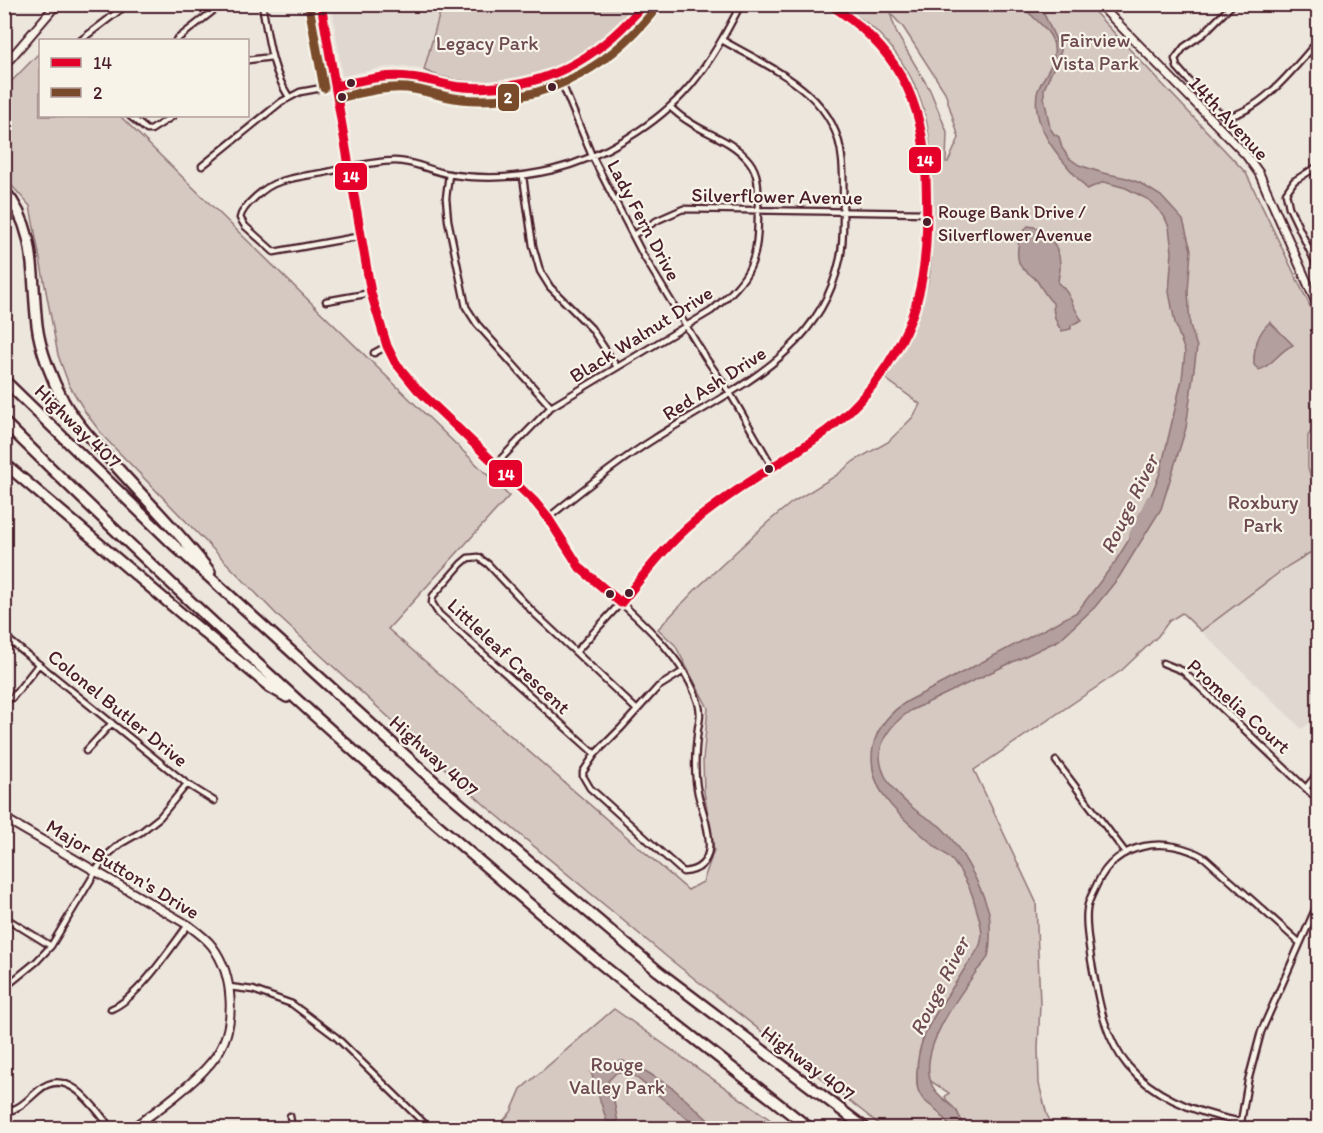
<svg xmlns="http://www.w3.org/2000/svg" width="1323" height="1133" viewBox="0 0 1323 1133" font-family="Itim,sans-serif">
	<rect width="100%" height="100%" fill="#ece6dd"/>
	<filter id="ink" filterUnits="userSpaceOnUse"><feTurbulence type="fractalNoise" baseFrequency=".0167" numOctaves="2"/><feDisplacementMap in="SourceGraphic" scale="12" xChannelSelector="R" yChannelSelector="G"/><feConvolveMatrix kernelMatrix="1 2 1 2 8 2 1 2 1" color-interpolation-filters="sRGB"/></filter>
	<g filter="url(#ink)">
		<path fill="#e0d7d0" d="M332 5H442L424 70 405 66 386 67 342 76Z
			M1318 548V716L1302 729 1201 631 1288 566Z"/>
		<path fill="#d5c9c2" stroke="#907476" stroke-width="1.5" fill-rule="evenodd" d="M442 5V4L638 5C633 14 625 21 617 28 576 65 523 86 468 81 454 80 437 77 424 70Z
			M839 5H1088L1246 173 1318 323V421L1308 436V468L1318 500V548L1288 566 1201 631 1182 613 1169 621 1158 636 1122 670 974 770 1036 902 1040 1004 1038 1048 1039 1084 1047 1115 1054 1128H963L957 1111H953L945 1097 949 1093 917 1072C915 1099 924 1095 939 1112 943 1117 947 1123 951 1128H884L667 957 487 807 280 618 104 437 86 413 69 385 58 355 30 206 5 178V88L40 52V116H120L509 496 388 629 688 890 703 882 714 850 704 792 703 760 708 708 675 645 658 629 695 590 768 522 791 503 837 475 854 461 888 442 913 417 920 404 886 379C903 348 922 312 929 278 933 257 931 226 932 204 934 136 927 81 876 31 866 21 851 13 839 5ZM890 13 903 27 945 92 959 138 948 162H946L947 132 930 90 897 34Z
			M614 1009 782 1128H502L503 1121 511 1112 521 1089Z"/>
		<path fill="#b39f9d" stroke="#896c6f" stroke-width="1.5" d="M1021 5H1037L1044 14 1061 51 1044 89V97L1050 128 1054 134 1059 137 1062 148 1069 158 1079 165 1103 173 1127 178 1140 183 1161 196 1183 220 1191 250 1188 292 1190 325 1197 347 1186 428 1161 509 1119 577 1095 607 1059 640 910 711C862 745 877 781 918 812 925 817 934 821 941 827 960 845 980 884 988 909 991 916 991 952 987 958 985 963 979 968 976 972 958 997 925 1042 929 1073 931 1093 942 1096 954 1108 959 1113 962 1122 965 1128H952C946 1122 941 1114 934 1108 929 1104 924 1102 921 1096 917 1090 917 1085 917 1078 915 1032 943 1005 965 968 970 960 980 950 981 941 984 929 977 912 974 901 971 889 962 873 955 864 951 858 944 853 938 849 907 820 865 795 873 747 877 727 891 711 908 701L1077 612 1115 562 1140 522 1160 473 1182 379 1185 352 1175 323 1169 292 1172 252 1169 227 1164 216 1149 200 1126 188 1104 182 1087 189C1065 163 1031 131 1037 94 1039 84 1047 74 1051 65 1064 36 1037 23 1021 5Z
			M1028 226C1046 227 1059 246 1060 263 1061 270 1058 276 1058 283 1071 292 1072 308 1082 320L1071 325V329L1062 331C1055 323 1053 313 1053 303 1046 297 1042 288 1037 281 1033 276 1027 272 1023 269 1014 260 1017 234 1028 226Z
			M1270 322 1293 345C1279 351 1273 365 1259 370L1254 365C1253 349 1258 332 1270 322Z
			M623 1061 647 1072 674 1089 717 1128H699L633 1075 617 1072 608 1081 614 1101 619 1128H607L608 1125 591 1072 599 1064Z"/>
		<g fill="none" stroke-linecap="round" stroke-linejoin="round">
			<path stroke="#b39f9d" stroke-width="10" d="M1134 535 1151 500"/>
			<g stroke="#4a1f2b" stroke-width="9">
				<path id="street" d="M262 4C268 37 271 69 289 97
					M321 4 371 293 387 346 404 374 417 389 535 502C543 511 551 520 557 531 565 543 572 558 581 570 592 582 607 591 620 602 649 628 686 663 698 702 701 712 700 718 698 728 695 752 693 778 700 801 707 825 723 869 683 872L590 788 583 776V772L595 754 621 728 658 687 682 672
					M1233 4 1203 34 1184 47 1175 59 1177 67 1213 108 1226 117C1263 110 1294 68 1318 41
					M81 40 128 4
					M176 40 222 4
					M248 60 272 57
					M558 74 592 156 643 255 705 357 730 393 772 466
					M130 116 147 130H151L173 116
					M202 166 281 102 300 92 388 76 417 77 462 87 488 88 524 84 558 74 599 49 620 32 644 4
					M1318 166 1294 181 1286 193 1289 207 1318 268
					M449 174 446 198 448 220 466 307 477 324 551 407
					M523 177 533 246 540 271 550 287 591 328 617 367
					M633 235 658 220 683 209 927 213
					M362 236 274 252 245 226 240 218C242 206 267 185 279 182 293 177 309 175 323 173 347 168 372 161 395 161 414 161 431 171 448 174 483 180 518 178 552 170 602 158 657 125 690 86 711 61 726 33 741 4
					M326 301 371 293
					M374 353 387 346
					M1318 450 1317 468 1318 480
					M496 464 551 407 711 311C753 276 758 262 758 209 758 191 760 175 749 161 732 140 708 135 688 121 681 117 676 112 670 107
					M548 518C582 490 617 462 654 439 729 390 819 357 840 259 844 241 843 222 843 204 843 189 844 174 842 159 836 93 772 69 722 40
					M4 636 187 784 214 801
					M576 652C600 625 625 599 649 571 666 552 682 532 702 515 743 483 788 459 830 428 875 395 914 331 923 276 929 240 927 204 926 167 924 96 892 39 828 4
					M1163 663 1183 671 1318 800
					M12 698 39 664
					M86 751 112 723
					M595 754 439 614 432 603 433 596 461 564 468 558 478 557 488 564 533 612 636 709
					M1056 761 1125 852
					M1306 788 1318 773
					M4 917 51 946
					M229 987 253 990 292 1004 336 1037 429 1128
					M4 988 36 962 51 946 104 858 120 844 141 832 160 817 187 784
					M111 1009C138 998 170 949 188 925
					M4 1112C20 1110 28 1099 39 1090 68 1065 95 1109 111 1128
					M290 1116 292 1128
					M1241 1122C1201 1114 1155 1098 1128 1066 1103 1036 1098 997 1091 959 1089 944 1085 926 1087 910 1088 900 1093 893 1097 884 1117 841 1167 835 1205 858L1300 943
					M1240 1128 1248 1081 1261 1032 1318 903"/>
			</g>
			<g stroke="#4a1f2b" stroke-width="11">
				<path id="secondary" d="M1099 4 1246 155 1259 173 1318 307
					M4 66 57 4
					M4 818 188 925C196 931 206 938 212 946 234 975 237 1026 216 1056 199 1080 157 1111 132 1128"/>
			</g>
			<g stroke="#4a1f2b" stroke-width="14">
				<path id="highway" d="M4 190C38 230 31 276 37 325 40 350 52 380 64 402 77 424 96 444 113 463 145 499 180 533 210 572
					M4 380 173 544 437 784 658 971 865 1128
					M4 422C184 600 371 771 565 934 644 1001 728 1064 809 1128
					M4 463 189 620 270 687 287 697"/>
			</g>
			<use href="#street" stroke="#f7f3e8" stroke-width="4.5"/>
			<use href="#secondary" stroke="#f7f3e8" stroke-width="7"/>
			<use href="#highway" stroke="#f7f3e8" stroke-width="9"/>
			<g stroke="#f7f3e8" stroke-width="14">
				<path id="bus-1" d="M321 4 371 293 387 346 395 362 417 389 535 502 548 518 580 568 621 603
					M336 86C360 81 384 74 409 77 427 78 445 86 463 87 537 93 597 61 644 4
					M621 603C644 575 666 545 694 522 735 488 782 463 825 432 874 395 912 338 922 278 928 245 927 211 926 178 924 98 896 47 829 4"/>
			</g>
			<g stroke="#f7f3e8" stroke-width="14">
				<path id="bus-2" d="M309 6 324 88
					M338 98C361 93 384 86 407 88 425 90 442 97 461 99 540 106 605 71 653 12"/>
			</g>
			<use href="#bus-1" stroke="#e4002b" stroke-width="9"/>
			<use href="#bus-2" stroke="#7a4b2a" stroke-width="9"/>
		</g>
	</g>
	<g fill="#4a1f2b" stroke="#f7f3e8" stroke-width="2">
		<circle cx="351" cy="83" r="5"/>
		<circle cx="552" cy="87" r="5"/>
		<circle cx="342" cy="97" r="5"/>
		<circle cx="927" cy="222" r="5"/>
		<circle cx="769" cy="469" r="5"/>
		<circle cx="629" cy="593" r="5"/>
		<circle cx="610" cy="594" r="5"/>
	</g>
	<g text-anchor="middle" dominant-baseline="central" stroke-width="4.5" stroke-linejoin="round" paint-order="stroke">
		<g font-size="18" fill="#4a1f2b" stroke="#f7f3e8" text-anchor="start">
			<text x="938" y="212">Rouge Bank Drive /<tspan x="938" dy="23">Silverflower Avenue</tspan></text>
		</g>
		<g font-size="20" fill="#6d4a51" stroke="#f7f3e8">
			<text x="1095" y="40">Fairview<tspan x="1095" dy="23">Vista Park</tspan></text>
			<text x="487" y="43">Legacy Park</text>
			<text x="1263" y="502">Roxbury<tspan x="1263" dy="23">Park</tspan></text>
			<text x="617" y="1064">Rouge<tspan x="617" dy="23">Valley Park</tspan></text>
		</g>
		<g font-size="20" fill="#4a1f2b" stroke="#f7f3e8">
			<text transform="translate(1229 118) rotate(47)">14th Avenue</text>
			<text transform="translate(777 196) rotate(1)">Silverflower Avenue</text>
			<text transform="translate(644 220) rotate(62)">Lady Fern Drive</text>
			<text transform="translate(641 334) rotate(-32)">Black Walnut Drive</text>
			<text transform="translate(714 383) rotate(-33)">Red Ash Drive</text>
			<text transform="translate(78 426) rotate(44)">Highway 407</text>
			<text transform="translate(509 656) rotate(43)">Littleleaf Crescent</text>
			<text transform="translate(1239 706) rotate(42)">Promelia Court</text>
			<text transform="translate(118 708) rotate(39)">Colonel Butler Drive</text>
			<text transform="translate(434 756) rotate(42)">Highway 407</text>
			<text transform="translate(123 869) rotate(31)">Major Button's Drive</text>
			<text transform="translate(808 1063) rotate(37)">Highway 407</text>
		</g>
		<g font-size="21" font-style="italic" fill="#6f4c53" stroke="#f7f3e8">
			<text transform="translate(1129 504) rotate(-64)">Rouge River</text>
			<text transform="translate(939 986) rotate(-63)">Rouge River</text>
		</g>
	</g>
	<g stroke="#f7f3e8" stroke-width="2">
		<rect x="497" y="83" width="23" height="29" rx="6" fill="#7a4b2a"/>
		<rect x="908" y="146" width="34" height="28" rx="6" fill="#e4002b"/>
		<rect x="334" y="162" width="34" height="29" rx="6" fill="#e4002b"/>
		<rect x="488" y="459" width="35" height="29" rx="6" fill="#e4002b"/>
	</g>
	<g font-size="16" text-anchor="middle" font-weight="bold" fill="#fff">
		<text x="508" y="103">2</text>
		<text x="925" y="166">14</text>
		<text x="351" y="182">14</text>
		<text x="506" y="480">14</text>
	</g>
	<rect width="1323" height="1133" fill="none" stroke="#f7f3e8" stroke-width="24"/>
	<rect x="12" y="12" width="1299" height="1109" fill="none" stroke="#4a1f2b" stroke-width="2" filter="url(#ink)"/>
	<rect x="39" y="39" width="210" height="78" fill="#f7f3e8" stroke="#b29e9c" stroke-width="1.5"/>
	<rect x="51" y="58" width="30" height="9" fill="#e4002b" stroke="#b29e9c" stroke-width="1.5"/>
	<text x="93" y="69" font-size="18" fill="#4a1f2b">14</text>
	<rect x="51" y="88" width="30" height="9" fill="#7a4b2a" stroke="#b29e9c" stroke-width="1.5"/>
	<text x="93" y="99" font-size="18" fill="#4a1f2b">2</text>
</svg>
